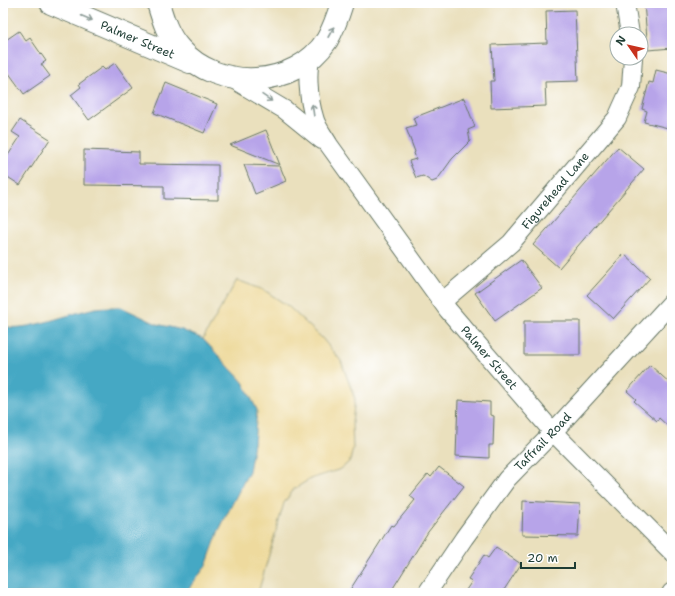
<svg xmlns="http://www.w3.org/2000/svg" width="675" height="596" viewBox="0 0 675 596" font-family="'Shantell Sans',sans-serif">
	<rect width="100%" height="100%" fill="#fff"/>
	<filter id="ink" filterUnits="userSpaceOnUse"><feTurbulence type="fractalNoise" baseFrequency=".025" numOctaves="2"/><feDisplacementMap in="SourceGraphic" scale="8" xChannelSelector="R" yChannelSelector="G"/><feConvolveMatrix kernelMatrix="1 2 1 2 8 2 1 2 1" color-interpolation-filters="sRGB"/></filter>
	<filter id="wash" filterUnits="userSpaceOnUse"><feTurbulence type="fractalNoise" baseFrequency=".012" numOctaves="4" result="noise"/><feDisplacementMap in="SourceGraphic" scale="16" xChannelSelector="R" yChannelSelector="G"/><feGaussianBlur stdDeviation="0.9" result="paint"/><feColorMatrix in="noise" values="0 0 0 0 0 0 0 0 0 0 0 0 0 0 0 0 0 1.4 0 .05"/><feComposite in="paint" operator="in"/></filter>
	<g filter="url(#wash)">
		<rect width="100%" height="100%" fill="#eae0bd"/>
		<path fill="#eeda9e" stroke="#868c69" d="M237 280 264 290 288 306 322 338 341 361 355 399 352 422 353 448 350 461 341 469 310 479 294 489 284 503 258 593H185L206 566 219 530 249 471 254 443 257 410 243 382 203 339Z"/>
		<path fill="#44a8c4" stroke="#32727c" d="M121 307 157 324 182 330 203 339 243 382 257 410 254 443 249 471 219 530 206 566 185 593H3V326C24 333 73 312 96 308 104 307 113 307 121 307Z"/>
		<g id="blocks">
			<path fill="#b7a4e9" d="M644 3H672V48L648 50Z
				M575 10 578 81 545 82 546 106 491 108 490 81H494L492 45 547 43 546 11Z
				M19 31 26 41 30 38 46 61 41 64 50 76 24 94 3 65V42Z
				M115 63 133 88 89 120 71 95 81 87 79 84 102 67 105 70Z
				M656 70 672 74V129L644 122 647 111 642 109 649 82 653 83Z
				M166 83 217 104 204 133 154 113Z
				M464 98 475 127 468 130 470 141 452 159 437 180 432 182 423 176 416 178 409 161 416 159 414 153 415 152 406 128 416 125 413 118Z
				M20 120 50 139 20 185 3 174V163L20 137 12 132Z
				M266 130 280 165 230 145Z
				M618 147 644 169 559 268 533 245Z
				M84 150 139 152V164L218 165V200L164 199V186L84 185Z
				M244 165 280 166 286 181 255 194Z
				M624 254 650 278 613 319 587 295Z
				M521 260 542 288 495 321 475 293Z
				M524 321H580V355H524Z
				M650 365 672 385V430L659 418 657 421 634 401 636 399 627 391Z
				M458 400 490 402V415L494 416 493 445H489V458L456 456Z
				M439 467 464 486 428 532 390 593H348L391 525 394 526 415 500 410 496 428 474 431 477Z
				M523 501 580 504 578 536 522 535Z
				M496 547 521 564 502 593H464L472 581 468 579 484 555 488 558Z"/>
		</g>
	</g>
	<g filter="url(#ink)">
		<use href="#blocks" fill-opacity="0" stroke="#667664" stroke-width="1"/>
		<g fill="none" stroke-linecap="round" stroke-linejoin="round">
			<g stroke="#667664" stroke-width="20">
				<g id="minor">
					<path d="M625 3 630 34"/>
					<path id="s1" d="M311 57C306 73 309 101 314 117 316 127 324 136 329 145L448 310 553 432 672 552"/>
					<path d="M233 79 285 110 322 140"/>
					<path id="s2" d="M443 301 511 243 617 118 631 87 633 58"/>
					<path id="s3" d="M427 593 464 538 507 479 553 432 672 302"/>
					<path d="M671 593 672 592"/>
				</g>
			</g>
			<g stroke="#667664" stroke-width="24">
				<g id="tertiary">
					<path id="s4" d="M51 3 190 62"/>
					<path d="M158 3C163 20 168 36 180 49 218 92 295 89 327 40 334 28 338 16 342 3"/>
				</g>
			</g>
			<use href="#minor" stroke="#fff" stroke-width="18"/>
			<use href="#tertiary" stroke="#fff" stroke-width="22"/>
		</g>
		<defs><path id="oneway-shaft" d="M-6 0H5M1.5-3L5.5 0L1.5 3" fill="none" stroke-width="1.6" stroke-linecap="round" stroke-linejoin="round"/></defs>
		<g stroke="#8f9e9a">
			<use href="#oneway-shaft" transform="translate(87 18) rotate(23)"/>
			<use href="#oneway-shaft" transform="translate(331 32) rotate(-61)"/>
			<use href="#oneway-shaft" transform="translate(267 98) rotate(34)"/>
			<use href="#oneway-shaft" transform="translate(313 110) rotate(-98)"/>
		</g>
	</g>
	<g text-anchor="middle" dominant-baseline="central" stroke-width="3.5" stroke-linejoin="round" paint-order="stroke">
		<g font-size="12" fill="#1f3d34" stroke="#fff">
			<text stroke="none"><textPath href="#s4" startOffset="94">Palmer Street</textPath></text>
			<text stroke="none"><textPath href="#s2" startOffset="158">Figurehead Lane</textPath></text>
			<text stroke="none"><textPath href="#s1" startOffset="359">Palmer Street</textPath></text>
			<text stroke="none"><textPath href="#s3" startOffset="191">Taffrail Road</textPath></text>
		</g>
	</g>
	<rect width="675" height="596" fill="none" stroke="#fff" stroke-width="16"/>
	<g transform="translate(629 46) rotate(304)"><circle r="19" fill="#ffffff" stroke="#a5b1ae"/>
	<path d="M0-3L7 15L0 10L-7 15Z" fill="#c8321e"/>
	<text y="-6" font-size="11" font-weight="bold" text-anchor="middle" fill="#1f3d34">N</text>
	</g>
	<path d="M521 562v6h54v-6" fill="none" stroke="#1f3d34" stroke-width="2"/>
	<text x="527" y="562" font-size="12" fill="#1f3d34" stroke="#ffffff" stroke-width="3" paint-order="stroke">20 m</text>
</svg>
